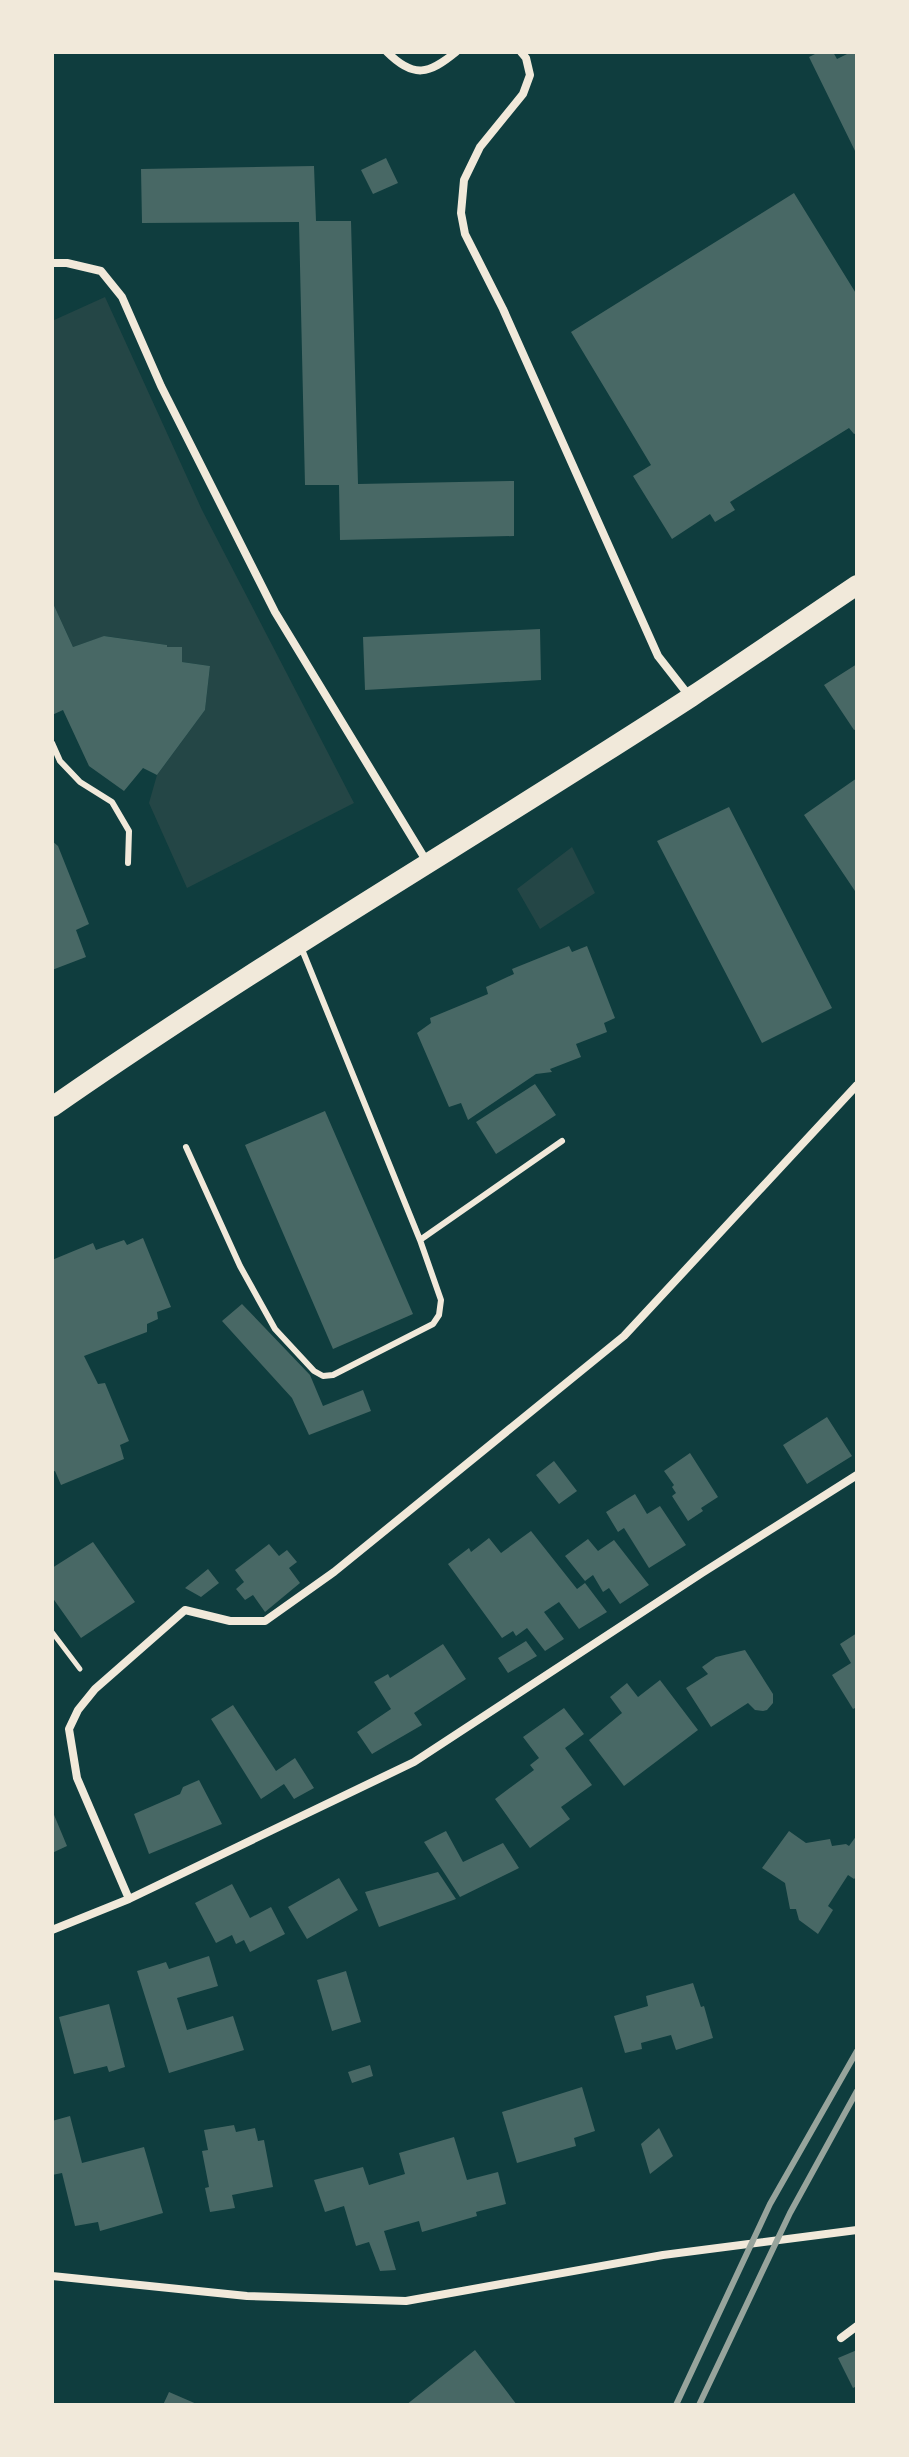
<svg xmlns="http://www.w3.org/2000/svg" width="909" height="2457" viewBox="0 0 909 2457" font-family="Quicksand,sans-serif">
	<rect width="100%" height="100%" fill="#0f3d3e"/>
	<path fill="#244646" d="M105 297 202 510 354 803 187 888 149 803 157 775 205 710 210 666 182 662 181 647H167V645L105 636 73 647 52 601V321Z
		M572 847 595 893 540 929 517 889Z"/>
	<path fill="#486865" d="M819 52H833L837 59 851 52H857V155L809 57Z
		M386 158 398 183 373 194 361 170Z
		M314 166 316 221H351L358 484 514 481V536L340 540 339 485H305L299 222 142 223 141 169Z
		M794 193 857 295V433L854 434 849 428 730 502 735 510 715 522 710 514 672 539 633 476 651 465 571 332Z
		M52 601 73 647 104 636 167 645V647H182V662L210 666 205 710 157 775 143 768 124 791 89 766 63 710 52 715Z
		M540 629 541 680 365 690 363 637Z
		M857 664V729L854 730 824 685Z
		M857 778V894L804 815Z
		M729 807 832 1008 762 1043 657 841Z
		M52 841 58 846 89 924 76 930 86 957 52 970Z
		M569 946 572 952 587 946 615 1018 604 1023 607 1032 576 1044 581 1057 550 1069 552 1072 536 1074 468 1120 461 1103 449 1107 417 1033 431 1023 430 1018 488 994 486 987 514 974 512 969Z
		M535 1084 556 1115 496 1154 476 1122Z
		M325 1111 413 1314 333 1349 245 1145Z
		M143 1238 171 1307 157 1312 158 1319 147 1324V1332L84 1356 98 1384 105 1383 129 1441 120 1445 124 1459 61 1485 55 1471 52 1472V1260L93 1243 96 1250 124 1240 127 1245Z
		M242 1304 310 1375 323 1406 363 1390 371 1411 309 1435 292 1398 222 1321Z
		M827 1417 852 1456 807 1484 783 1445Z
		M690 1453 718 1497 701 1508 703 1511 688 1521 672 1496 676 1493 672 1487 674 1485 664 1471Z
		M554 1461 577 1491 559 1504 536 1475Z
		M635 1494 647 1514 660 1506 686 1545 649 1568 624 1528 618 1532 606 1512Z
		M531 1531 577 1589 585 1583 607 1612 579 1629 559 1602 544 1612 564 1639 545 1651 527 1628 516 1636 513 1631 502 1638 448 1564 469 1548 471 1552 489 1538 501 1553Z
		M588 1539 598 1551 614 1540 649 1585 620 1604 609 1588 603 1592 593 1575 585 1581 565 1556Z
		M93 1542 135 1602 81 1638 52 1597V1568Z
		M269 1544 279 1556 287 1550 297 1562 289 1568 300 1583 265 1612 253 1595 245 1600 236 1589 244 1582 235 1570Z
		M208 1569 219 1583 201 1597 185 1588Z
		M857 1633V1707L853 1709 832 1675 851 1663 840 1644Z
		M526 1641 537 1656 508 1673 498 1658Z
		M443 1644 466 1679 414 1713 422 1725 372 1754 357 1732 391 1709 374 1682 388 1674 390 1678Z
		M745 1650 773 1694V1703L767 1710 763 1711 755 1710 748 1703 711 1727 686 1688 708 1674 702 1667 716 1657Z
		M660 1680 698 1730 624 1786 589 1740 622 1713 610 1697 627 1683 638 1697Z
		M233 1705 276 1771 295 1758 314 1788 294 1799 284 1784 261 1799 211 1719Z
		M564 1708 584 1734 565 1748 592 1785 561 1807 570 1819 530 1848 495 1799 534 1770 530 1765 539 1758 523 1737Z
		M199 1780 222 1824 149 1854 134 1814 180 1794 183 1787Z
		M52 1810 67 1846 52 1853Z
		M446 1831 463 1862 503 1843 519 1868 460 1897 424 1842Z
		M789 1831 806 1843 830 1839 832 1846 846 1844 849 1846 857 1835V1876L854 1879 848 1875 828 1906 833 1910 818 1934 799 1920 796 1909H790L785 1883 762 1868Z
		M438 1872 456 1899 379 1927 365 1892Z
		M339 1878 358 1910 307 1939 288 1907Z
		M232 1884 250 1918 271 1907 285 1934 250 1952 244 1940 236 1944 232 1935 216 1943 195 1903Z
		M209 1956 218 1986 177 1998 187 2030 233 2016 244 2050 169 2073 137 1971 166 1962 169 1969Z
		M346 1971 361 2022 332 2031 317 1980Z
		M693 1983 701 2007 704 2006 713 2038 676 2050 671 2035 641 2043 642 2049 625 2053 614 2016 648 2006 646 1996Z
		M109 2004 125 2067 109 2072 107 2066 74 2074 59 2017Z
		M370 2065 373 2076 352 2083 348 2072Z
		M582 2087 595 2131 574 2138 576 2146 517 2163 502 2112Z
		M70 2116 82 2163 144 2147 163 2213 100 2231 98 2222 75 2226 62 2173 52 2175V2121Z
		M234 2125 236 2132 255 2128 258 2141 264 2140 273 2187 232 2195 235 2208 210 2212 205 2188 209 2187 202 2151 208 2150 204 2130Z
		M659 2128 673 2156 650 2174 641 2144Z
		M454 2137 467 2180 498 2172 506 2204 476 2212 477 2216 422 2232 419 2221 384 2231 396 2270 380 2271 369 2242 356 2246 344 2206 325 2212 314 2180 363 2167 369 2185 405 2174 399 2153Z
		M475 2350 517 2405H406Z
		M857 2350V2386L853 2388 838 2358Z
		M169 2392 199 2405H163Z"/>
	<g fill="none" stroke-linecap="round" stroke-linejoin="round">
		<path stroke="#f1e9da" stroke-width="5" d="M52 1632 80 1669"/>
		<path stroke="#f1e9da" stroke-width="6" d="M52 743 60 761 80 782 112 802 129 831 128 863
			M186 1147 240 1266 275 1329 314 1371 323 1376 333 1375 433 1324 439 1315 441 1300 420 1240 301 947
			M420 1240 562 1141"/>
		<path stroke="#f1e9da" stroke-width="8" d="M387 52C414 79 429 74 456 52
			M521 52 526 58 530 75 523 94 480 147 464 180 461 213 465 234 503 309 658 656 690 697
			M52 263H67L101 271 122 297 161 386 275 612 427 862
			M129 1899 414 1762 702 1573 857 1475
			M52 1930 129 1899 77 1778 69 1729 78 1710 95 1689 185 1610 230 1621H265L334 1572 624 1336 857 1085
			M52 2276 247 2296 406 2301 663 2255 857 2230
			M841 2338 857 2326"/>
		<path stroke="#f1e9da" stroke-width="20" d="M52 1107C260 962 479 835 691 697 747 660 802 622 857 585"/>
		<path stroke="#97a49c" stroke-width="6" d="M676 2405 770 2204 857 2051
			M699 2405 790 2213 857 2091"/>
	</g>
	<rect width="909" height="2457" fill="none" stroke="#f1e9da" stroke-width="108"/>
</svg>
